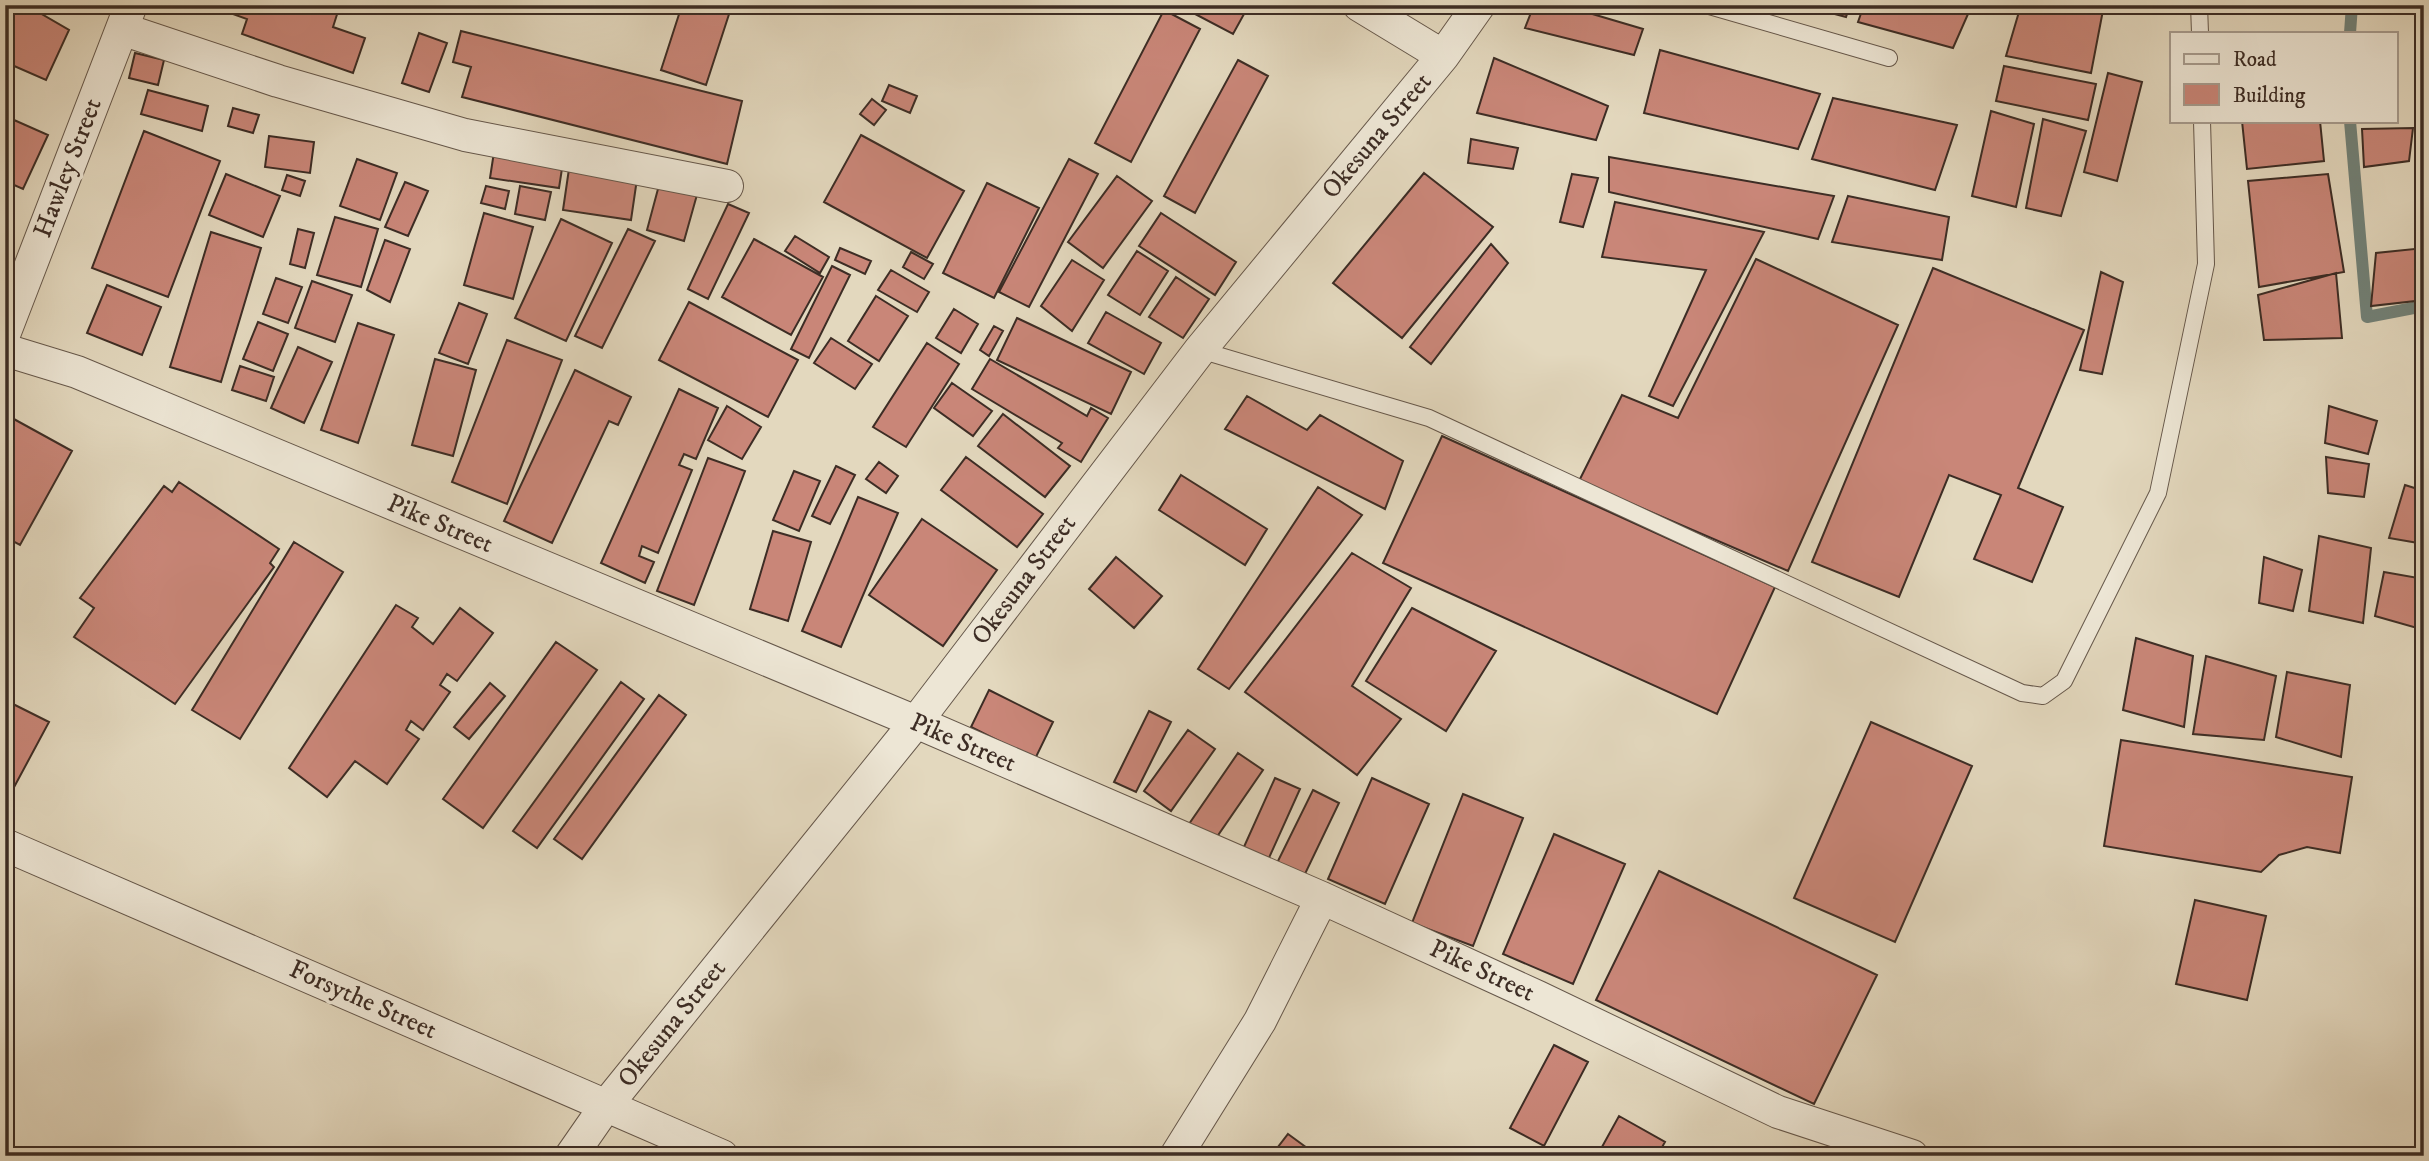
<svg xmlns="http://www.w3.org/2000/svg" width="2429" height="1161" viewBox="0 0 2429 1161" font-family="'IM FELL DW Pica',serif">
	<rect width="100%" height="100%" fill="#e3d8be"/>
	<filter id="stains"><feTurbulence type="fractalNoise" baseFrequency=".00286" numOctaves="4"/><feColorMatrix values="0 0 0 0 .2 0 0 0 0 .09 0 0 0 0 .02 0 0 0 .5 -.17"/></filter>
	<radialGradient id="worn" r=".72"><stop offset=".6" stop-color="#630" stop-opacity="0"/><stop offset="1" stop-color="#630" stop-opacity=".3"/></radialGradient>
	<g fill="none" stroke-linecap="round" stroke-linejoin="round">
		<path stroke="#728279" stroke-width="12" d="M2350 33 2352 5
			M2350 121 2367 317 2424 306"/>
	</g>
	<path fill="#c98678" stroke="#3d2d25" stroke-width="2" d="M5 5H26L69 30 46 80 5 62Z
		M208 5H340L333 27 365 38 353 73 242 34 247 19Z
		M682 5H732L706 85 661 70Z
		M1178 5H1249L1233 34Z
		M1534 5H1562L1643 29 1634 55 1525 28Z
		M1801 5H1850L1846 17Z
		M1864 5H1972L1953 48 1858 22Z
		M2021 5H2104L2091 73 2006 56Z
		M1164 10 1200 29 1131 162 1095 143Z
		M461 31 742 101 727 164 462 97 471 67 453 62Z
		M419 33 447 43 429 92 402 83Z
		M1660 50 1820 94 1798 149 1644 113Z
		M135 53 164 60 158 85 129 78Z
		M1494 58 1608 106 1596 140 1477 113Z
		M1238 60 1268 76 1195 213 1164 196Z
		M2004 66 2096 84 2088 120 1996 101Z
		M2108 73 2142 82 2117 181 2084 172Z
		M889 85 917 96 910 113 882 101Z
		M148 90 208 106 202 131 141 114Z
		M1833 98 1957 125 1935 190 1812 159Z
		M872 99 886 110 874 125 860 114Z
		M233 108 259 115 253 133 228 126Z
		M1991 111 2034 124 2016 207 1972 196Z
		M5 116 48 135 23 189 5 181Z
		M2043 119 2086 131 2061 216 2026 208Z
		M2242 121H2320L2324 161 2247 169Z
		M2413 128 2409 161 2364 167 2362 129Z
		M144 131 220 161 168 297 92 268Z
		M861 135 964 191 927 258 824 202Z
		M269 136 314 142 310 173 265 167Z
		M1471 139 1518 148 1513 169 1468 163Z
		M494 152 563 162 559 188 490 178Z
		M1609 157 1834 196 1818 239 1609 192Z
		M357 159 397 173 380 220 340 206Z
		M1069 159 1098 174 1029 307 999 292Z
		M570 162 638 172 631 220 563 210Z
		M1424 173 1493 227 1402 338 1333 283Z
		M226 174 280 196 263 237 209 215Z
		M662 174 700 184 684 241 647 230Z
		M1572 174 1598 178 1583 227 1560 222Z
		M2328 174 2344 272 2259 287 2248 181Z
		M287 175 305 181 300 196 282 190Z
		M1117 176 1152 201 1103 268 1068 242Z
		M405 182 428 191 408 236 385 227Z
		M987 183 1039 208 994 298 943 273Z
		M486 186 509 191 505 209 481 203Z
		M520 186 551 192 545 220 515 214Z
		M1848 196 1949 217 1942 260 1832 242Z
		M1615 202 1764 232 1673 406 1649 396 1706 270 1602 257Z
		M728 204 749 213 708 299 688 289Z
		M484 213 533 227 513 299 464 285Z
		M1161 213 1236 262 1215 295 1139 246Z
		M335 217 378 229 361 287 317 275Z
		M561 219 612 243 566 341 515 318Z
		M298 229 314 233 305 268 290 264Z
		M628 229 655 241 602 348 575 336Z
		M211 232 261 248 221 382 170 367Z
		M795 236 829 257 820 273 785 251Z
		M754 239 823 277 791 335 722 297Z
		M385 240 410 249 390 302 367 290Z
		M1491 244 1508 263 1431 364 1410 347Z
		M840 248 871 261 865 274 835 260Z
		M2424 248V300L2371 306 2376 253Z
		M1137 251 1168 271 1140 315 1108 295Z
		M911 252 933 264 924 279 903 267Z
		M1756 259 1898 325 1788 571 1579 481 1622 395 1678 418Z
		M1072 260 1104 280 1072 331 1041 306Z
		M832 266 850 275 809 358 791 349Z
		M1933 268 2084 330 2018 488 2063 507 2032 582 1974 559 2001 495 1949 475 1899 597 1812 562Z
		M891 270 929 292 917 312 878 290Z
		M2101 272 2123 282 2102 374 2080 370Z
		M2336 273 2342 338 2264 340 2258 295Z
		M1176 277 1209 299 1183 338 1149 317Z
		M276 278 302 287 288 323 263 314Z
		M312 281 352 295 335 342 295 328Z
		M107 285 161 307 142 355 87 333Z
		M876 296 908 316 879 361 848 341Z
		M689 302 798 360 768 417 659 360Z
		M459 303 487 314 468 364 439 353Z
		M954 309 978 324 961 353 936 338Z
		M1106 312 1161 343 1144 374 1088 343Z
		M1017 318 1131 372 1111 414 997 360Z
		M258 322 288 334 273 371 243 359Z
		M358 323 394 335 358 443 321 430Z
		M994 326 1003 331 989 356 980 350Z
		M831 338 872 364 855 389 814 363Z
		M507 340 562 360 507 504 452 482Z
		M927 343 959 364 906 447 873 427Z
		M298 347 332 362 304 423 271 408Z
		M435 359 476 370 453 456 412 445Z
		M990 359 1087 416 1091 408 1108 418 1081 462 1058 448 1062 443 972 389Z
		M240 366 274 377 266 401 232 390Z
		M575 370 631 397 618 425 609 421 552 543 504 521Z
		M952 383 992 411 973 436 934 408Z
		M679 389 718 408 696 459 684 454 679 465 692 470 658 553 642 546 639 556 654 562 645 583 601 563Z
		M1247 396 1307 430 1320 415 1403 461 1385 509 1225 429Z
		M2420 401 2424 402V433L2416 431Z
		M727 406 761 427 742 459 708 440Z
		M2329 406 2377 421 2368 454 2325 443Z
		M1003 414 1070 466 1045 497 978 446Z
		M12 418 72 451 20 545 5 537V431Z
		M1442 436 1775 587 1717 714 1383 563Z
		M966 457 1043 514 1017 547 941 490Z
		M2326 457 2369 464 2364 497 2328 493Z
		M708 458 745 471 694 605 657 591Z
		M879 462 898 476 886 493 866 479Z
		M836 466 855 475 830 524 812 516Z
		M794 471 820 481 799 531 773 520Z
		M1181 475 1267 529 1245 565 1159 510Z
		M179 482 279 549 270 563 274 567 175 704 74 637 94 608 80 598 164 486 172 492Z
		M2405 485 2424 491V544L2389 538Z
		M1318 487 1362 515 1229 689 1198 669Z
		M858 497 898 513 841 647 802 631Z
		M922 519 997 570 943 646 869 595Z
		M773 531 811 542 788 621 750 609Z
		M2319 536 2371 548 2363 623 2309 611Z
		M294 542 343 572 240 739 192 710Z
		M1352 553 1411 588 1352 686 1401 719 1357 775 1245 692Z
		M1116 557 1162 596 1134 628 1089 589Z
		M2264 557 2302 570 2293 611 2259 603Z
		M2384 572 2424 579V630L2375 616Z
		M396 605 418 618 412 627 433 644 460 608 493 633 457 681 447 674 440 685 450 692 423 730 411 721 406 730 419 739 387 784 355 761 327 797 289 768Z
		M1412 608 1496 651 1446 731 1366 681Z
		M2136 638 2193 656 2184 727 2123 710Z
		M556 642 597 670 483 828 443 799Z
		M2206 656 2276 676 2264 740 2193 734Z
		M2287 672 2350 685 2341 757 2276 737Z
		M621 682 644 699 537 848 513 831Z
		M490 683 505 696 469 739 454 727Z
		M989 690 1053 722 1035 759 971 727Z
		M659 695 686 715 582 859 554 839Z
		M9 702 49 722 5 804V709Z
		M1149 711 1171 722 1136 792 1114 782Z
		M1871 722 1972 766 1895 942 1794 898Z
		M1188 730 1215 749 1171 811 1144 791Z
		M2121 740 2352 777 2340 853 2307 847 2279 855 2261 872 2104 846Z
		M1238 753 1263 770 1214 841 1189 824Z
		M1275 778 1300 789 1268 860 1243 849Z
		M1372 778 1429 804 1385 904 1328 879Z
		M1313 790 1339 803 1304 876 1277 863Z
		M1463 794 1523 818 1473 946 1412 923Z
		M1554 834 1625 864 1573 984 1503 954Z
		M1659 871 1877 975 1814 1104 1596 1000Z
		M2195 900 2266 916 2247 1000 2176 984Z
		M1554 1045 1588 1062 1544 1146 1510 1128Z
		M1619 1116 1665 1142 1657 1156H1597Z
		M1288 1134 1318 1156H1271Z"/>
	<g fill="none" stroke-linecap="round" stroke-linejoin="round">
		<g stroke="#66584b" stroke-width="18">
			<path id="service" d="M1706 5 1889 58
				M2199 5 2200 33
				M1200 350 1429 418 2022 693 2043 696 2064 681 2158 493 2206 264 2202 121"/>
		</g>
		<g stroke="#66584b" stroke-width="34">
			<path id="minor" d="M1359 5 1443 56
				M122 29 278 81 465 135 727 186
				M5 332 131 5
				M5 350 77 372 916 722 1322 898 1538 997 1778 1112 1912 1156
				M5 845 722 1156
				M571 1156 605 1107 916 722 1200 350 1443 56 1479 5
				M1176 1156 1260 1021 1322 898"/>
		</g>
		<use href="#service" stroke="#ede6d5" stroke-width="16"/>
		<use href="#minor" stroke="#ede6d5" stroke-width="32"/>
	</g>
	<g text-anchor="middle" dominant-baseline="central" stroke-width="7" stroke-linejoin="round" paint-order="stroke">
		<g font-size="26" fill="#3d2d25" stroke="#ede6d5">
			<text transform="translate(1377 136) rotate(-50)">Okesuna Street</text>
			<text transform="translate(68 168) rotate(-69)">Hawley Street</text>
			<text transform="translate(440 524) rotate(23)">Pike Street</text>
			<text transform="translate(1024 580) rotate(-53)">Okesuna Street</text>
			<text transform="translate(963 743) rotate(23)">Pike Street</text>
			<text transform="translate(1482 971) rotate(25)">Pike Street</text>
			<text transform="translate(363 1000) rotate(24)">Forsythe Street</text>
			<text transform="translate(672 1024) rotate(-51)">Okesuna Street</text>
		</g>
	</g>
	<rect width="2429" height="1161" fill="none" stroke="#e3d8be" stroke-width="28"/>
	<rect x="7" y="7" width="2415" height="1147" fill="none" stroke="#3d2d25" stroke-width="3.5"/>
	<rect x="14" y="14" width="2401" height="1133" fill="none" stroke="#3d2d25" stroke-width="2"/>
	<rect x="2170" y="32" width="228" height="91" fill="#ede6d5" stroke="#a79c8f" stroke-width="2"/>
	<rect x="2184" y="54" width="35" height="10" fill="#ede6d5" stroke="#a79c8f" stroke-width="2"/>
	<text x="2233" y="66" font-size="21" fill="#3d2d25">Road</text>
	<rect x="2184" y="84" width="35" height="21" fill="#c98678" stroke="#a79c8f" stroke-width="2"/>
	<text x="2233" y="102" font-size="21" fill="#3d2d25">Building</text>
	<rect width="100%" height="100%" filter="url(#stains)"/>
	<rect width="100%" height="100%" fill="url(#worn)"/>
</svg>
